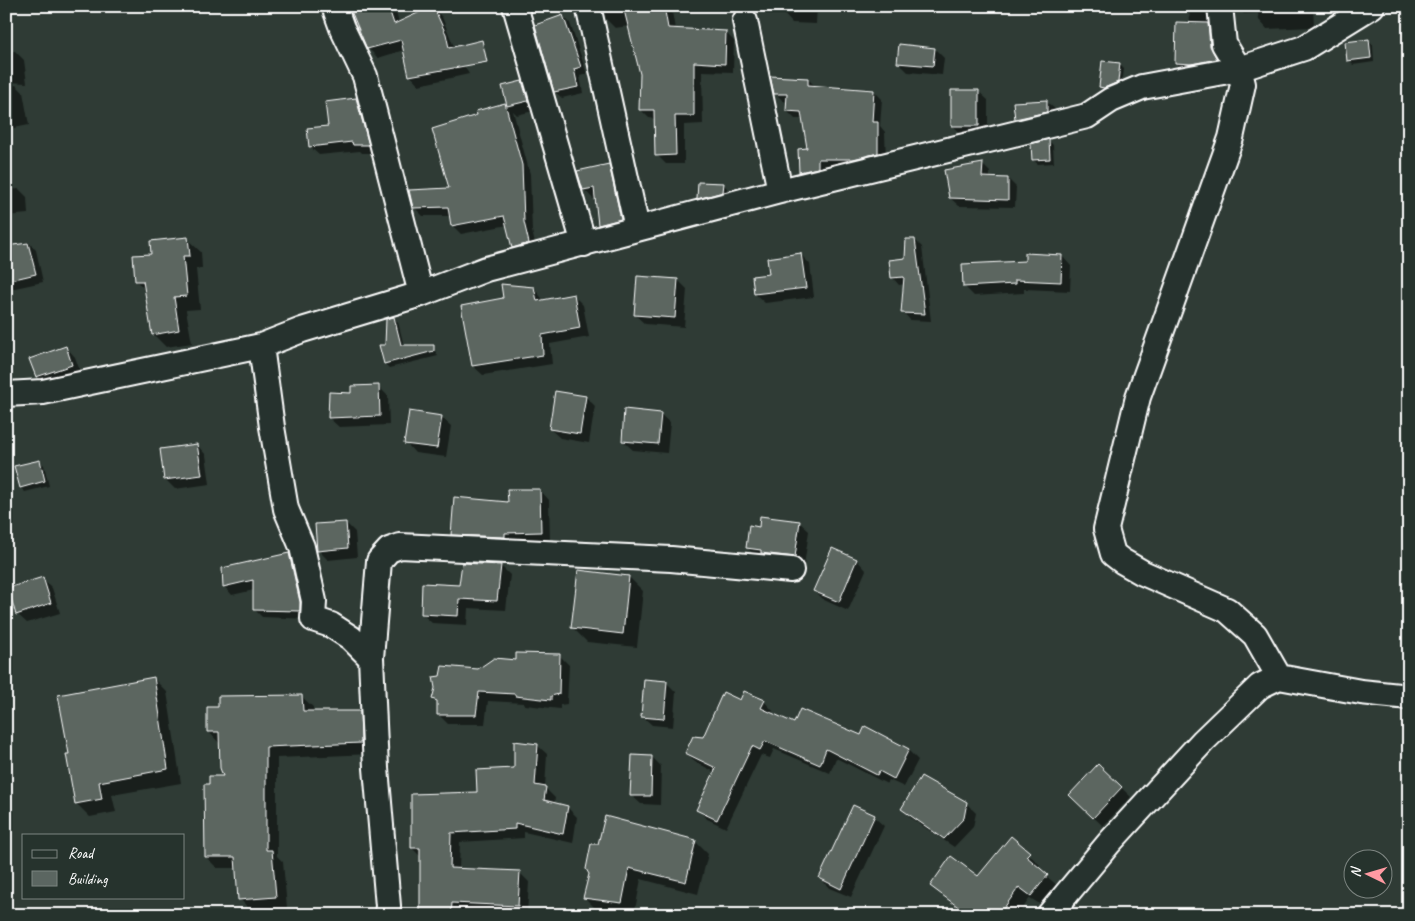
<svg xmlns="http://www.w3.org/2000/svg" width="1415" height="921" viewBox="0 0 1415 921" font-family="Caveat,sans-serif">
	<rect width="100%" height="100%" fill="#2f3b35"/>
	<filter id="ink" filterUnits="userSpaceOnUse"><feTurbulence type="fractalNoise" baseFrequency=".02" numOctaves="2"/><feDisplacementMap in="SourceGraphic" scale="10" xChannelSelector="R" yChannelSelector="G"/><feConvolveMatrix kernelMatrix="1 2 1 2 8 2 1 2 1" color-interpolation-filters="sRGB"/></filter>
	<g filter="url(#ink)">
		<path fill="#0007" d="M350 6H394L399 23 433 8 442 17 457 54 469 74 419 85 410 75 404 50 378 58 368 48Z
			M603 6H671L675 29 725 32 734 41 733 72 702 71 703 124 684 125V164H666L657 155 656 119 649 118 640 109 642 74 629 26 615 28 606 19Z
			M783 6H817L816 24 792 23 783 13Z
			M1189 6H1218L1224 68 1184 71 1176 63 1190 24Z
			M1236 6H1313L1314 27 1267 29 1259 20 1258 13 1244 14Z
			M563 16 570 23 587 74 580 76 583 93 562 98 555 92 536 26Z
			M1368 40 1373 45 1374 62 1353 65 1349 60Z
			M935 49 944 58 942 75 908 72 898 62Z
			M15 51 24 60 27 83 6 82V52Z
			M1120 65 1124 69 1122 86 1105 91 1100 87Z
			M808 79 816 87 874 91 882 99 880 126 885 132 886 161 862 167H825L826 175 808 180 800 172 808 150 803 119H795L787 111 788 102 783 101 775 93Z
			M522 82 531 92 537 110 517 115 513 111 530 174 532 231 537 252 522 256 513 247 508 225 461 234 452 225 451 216H423L414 207 451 189 482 115 505 104 508 108 504 86Z
			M16 85 23 92 29 125 9 129 11 136 6 137V87Z
			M978 91 988 100V135H962L952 126Z
			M356 99 365 108 376 153H362L360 151 319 155 310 147Z
			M1046 101 1056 110V121L1025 128 1016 119 1014 104Z
			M1049 141 1053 145 1054 163 1038 164 1033 160Z
			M982 164 990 172V179H1008L1016 187 1015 207 959 206 950 198Z
			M608 166 618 175 630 228 609 233 599 224 597 198 593 199 584 189Z
			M723 184 727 188V196L703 202 699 198Z
			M19 189 27 197 28 214 6 216V190Z
			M187 239 201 252 202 268 196 269 200 309 186 310 192 343 166 347 153 334 146 290 136 281 152 255Z
			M915 240 922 247 931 321 910 320 903 312 905 284 899 285 892 277 906 260Z
			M28 242 36 250 43 282 6 290V247Z
			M801 255 810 264 814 297 765 303 755 294 770 275Z
			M1062 256 1071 266 1070 291 1024 289V293L974 296 964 286 1026 262Z
			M678 280 687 289 684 327 645 324 635 315Z
			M534 288 544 301 574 296 583 305 589 337 550 344 552 364 483 375 473 366 505 299Z
			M393 318 398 322 404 346 433 347 438 356 389 368 385 364 386 346Z
			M66 347 75 357 81 374 46 386 37 376Z
			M378 386 388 396 389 425 339 427 329 418 352 394Z
			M586 397 595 406 589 443 560 438 550 429Z
			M660 414 670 423 667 453 633 450 623 441Z
			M441 417 451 426 446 457 415 453 406 443Z
			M197 445 206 455 210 484 175 489 165 479Z
			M39 461 44 465 49 486 25 492 21 488Z
			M540 490 549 500 550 541 462 544 452 534 509 503Z
			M799 522 809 531 804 566 772 562 756 557 747 547 760 528Z
			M346 523 355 532 357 557 328 560 318 550Z
			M833 550 857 560 866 570 848 611 824 600 815 591Z
			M289 554 297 562 308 619 262 617 254 609V590L232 595 224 586Z
			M501 566 510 575 506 610 468 608 467 625 432 623 422 614 460 586Z
			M629 577 643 591 637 647 587 642 573 628Z
			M43 579 52 588 60 613 27 623 17 614Z
			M560 656 569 665 567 704 560 705V709L525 705 523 703 488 701 485 724H448L438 714V703L433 699 479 670Z
			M153 678 167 692 181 783 112 795 116 812 90 817 76 803Z
			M667 683 676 692 673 727 652 725 642 716Z
			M301 696 313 707V713L359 712 371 724 372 754 277 758V856L283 862 287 908 251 911 240 899 237 868H217L206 857 211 785 224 777 220 744 209 732Z
			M764 701 773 711 772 714 795 725 861 737 908 750 918 760 904 787 889 780 887 784 836 758 830 773 774 749 770 758 761 755 726 828 707 819 698 809 715 772 695 762 686 753 741 702Z
			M537 745 547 754 545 788 555 798 554 804 567 807 577 817 573 843 524 832V838L460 842 459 870 519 872 529 882 527 915 461 912V915H422L421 857 412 848 479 793 515 769Z
			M652 757 661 766 660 805 641 804 631 795Z
			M1098 765 1131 797 1103 826 1070 795Z
			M966 803 976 813 973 827 954 847 912 819 903 809Z
			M874 817 884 826 851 897 829 888 820 878Z
			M606 818 696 842 708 854 698 894 641 879 634 915 597 910 585 898Z
			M1011 838 1040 865 1037 868 1059 887 1043 906 1030 898 1018 915H967L931 886 978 878Z
			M852 907 866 915H848Z"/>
		<path fill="#5b6661" stroke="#fff" d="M349 6H388L394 24 433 6 446 34 449 48 482 40 487 62 409 76 401 40 367 49Z
			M623 6H664L668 28 726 31 725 64 694 62V116H675L676 155 655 156 654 110H639L640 74Z
			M563 15 581 67 574 69 578 87 554 92 535 25Z
			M1176 22 1208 23 1210 46 1217 59 1191 64 1175 63Z
			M1369 39 1371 58 1347 61 1345 42Z
			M899 44 935 48 933 66 897 63Z
			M1102 61 1120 63 1118 82 1104 88 1099 87Z
			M770 76 808 78V85L874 90 872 122H878V153L853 159H818V168L799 172 798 149 807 148 801 112 786 111 787 94H774Z
			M522 81 528 101 507 106 502 86Z
			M951 90H979V126H951Z
			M356 98 369 145H353L352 142 309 147 307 128 328 126 325 102Z
			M1047 100V112L1015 119 1013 102Z
			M505 103 522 165 524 222 529 243 512 248 504 216 451 226 448 207 413 208 409 190 449 188 432 129 477 115 476 111Z
			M1049 139 1050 159 1032 160 1031 144Z
			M983 163 982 177 1008 178V200L949 198 944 170Z
			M609 164 621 219 598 225 594 188 583 190 577 171Z
			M698 182 724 183 723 192 697 199Z
			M188 237 190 256H183L187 296 174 297 179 330 152 335 143 281H135L133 255 151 254 150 241Z
			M906 239H915L925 314 901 313 904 277 891 278 889 260 905 258Z
			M28 243 36 274 6 281V246Z
			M801 253 806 288 754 294 752 276 769 274 767 258Z
			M1025 253 1062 255 1061 282 1015 280V284L963 287 962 264 1025 261Z
			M637 276 678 279 675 318 634 315Z
			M501 284 534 287 537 301 574 294 580 328 542 335 543 355 472 366 461 306 503 298Z
			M394 317 401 345H434V351L384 364 379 345H385L386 319Z
			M66 346 72 365 36 377 29 359Z
			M379 385 380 416 328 418 329 392 351 393V386Z
			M555 391 586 396 580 434 549 429Z
			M624 409 661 413 658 444 622 441Z
			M409 411 442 416 437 448 404 444Z
			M197 444 202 475 164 480 160 449Z
			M40 460 45 481 20 488 14 466Z
			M507 489H540L541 532 505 533V537L451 535 454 497 508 502Z
			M760 516 800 521 795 557 761 553V550L746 548 749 525 759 527Z
			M346 522 348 548 317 551 315 524Z
			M832 548 857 559 839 602 813 591Z
			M289 553 300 602V611L253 610V580L223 587 222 568Z
			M462 563 501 565 497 601 459 599 458 616 421 614 422 583 459 585Z
			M578 570 629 576 623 634 571 628Z
			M43 577 51 603 16 615 8 588Z
			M516 653 560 654 559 694 551 696V700L515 696V694L479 692 476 715H437V701L432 699 435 688 433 677 440 676 442 666 478 669 494 658 516 660Z
			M154 677 168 769 99 782 102 799 75 804 66 754H69L58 695Z
			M644 679 667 681 664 719 641 717Z
			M744 691 765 700 761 708 794 723 800 709 861 735 865 726 909 749 894 779 879 771 877 775 826 749 820 765 765 741 760 750 752 746 717 820 696 810 716 768 685 753 693 736 703 737 723 692 740 700Z
			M302 695 303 711H360L361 743 266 747V850H272L276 897 238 900 235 857H205L204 784H209V776H223L220 768 219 732H207V707H218V696Z
			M514 741 538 744 535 785 546 787 544 800 568 806 563 834 515 823V829L451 833 450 868 520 871 518 906 452 903 451 915 420 914V848H411V794L477 792 476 770 514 768Z
			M632 755 652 756 651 796H630Z
			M1098 764 1122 787 1093 818 1069 795Z
			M921 776 967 802 964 818 944 839 901 809Z
			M853 805 875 815 841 889 819 878Z
			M605 816 696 840 686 882 629 868 622 903 583 898 589 874 586 869 591 844H598Z
			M1011 836 1030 852 1026 856 1048 875 1031 896 1019 887 999 915H969L930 886 951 856 978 876Z"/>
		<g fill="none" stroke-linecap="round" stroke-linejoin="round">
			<g stroke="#fff" stroke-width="28">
				<path id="minor" d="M334 6 342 28 365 76 421 294
					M515 6 584 244
					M588 6 637 228
					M1220 6 1224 44 1239 69 1243 84 1231 138 1138 397 1106 529 1113 554 1122 561 1143 573 1227 610 1255 635 1279 677
					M745 21 780 191
					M261 346 272 427 286 509 302 547 314 601 313 619 331 625 351 638 371 658 376 768 388 906 387 915
					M6 394 43 392 261 346 302 330 421 294 486 269 780 191 1087 116 1111 100 1142 87 1239 69 1304 48 1372 6
					M371 658 379 561 389 550 400 546 671 559 791 570
					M1049 915 1109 843 1203 741 1260 686 1279 677 1361 692 1409 697"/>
			</g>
			<use href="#minor" stroke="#26332d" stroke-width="24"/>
		</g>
	</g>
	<rect width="1415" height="921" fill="none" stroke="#26332d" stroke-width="25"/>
	<rect x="12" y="12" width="1390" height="896" fill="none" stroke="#fff" stroke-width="2" filter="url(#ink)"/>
	<rect x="22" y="834" width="162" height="65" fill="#26332d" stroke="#7d8581"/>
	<rect x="32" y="850" width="25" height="8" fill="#26332d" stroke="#7d8581"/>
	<text x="68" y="858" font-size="15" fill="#ffffff">Road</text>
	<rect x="32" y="871" width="25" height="15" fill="#5b6661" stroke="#7d8581"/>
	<text x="68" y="884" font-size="15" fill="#ffffff">Building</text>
	<g transform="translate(1368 874) rotate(275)"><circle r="24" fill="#26332d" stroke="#7d8581"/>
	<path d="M0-4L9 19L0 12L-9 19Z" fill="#ff9aa2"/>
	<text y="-8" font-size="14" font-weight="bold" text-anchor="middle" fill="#ffffff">N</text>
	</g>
</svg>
